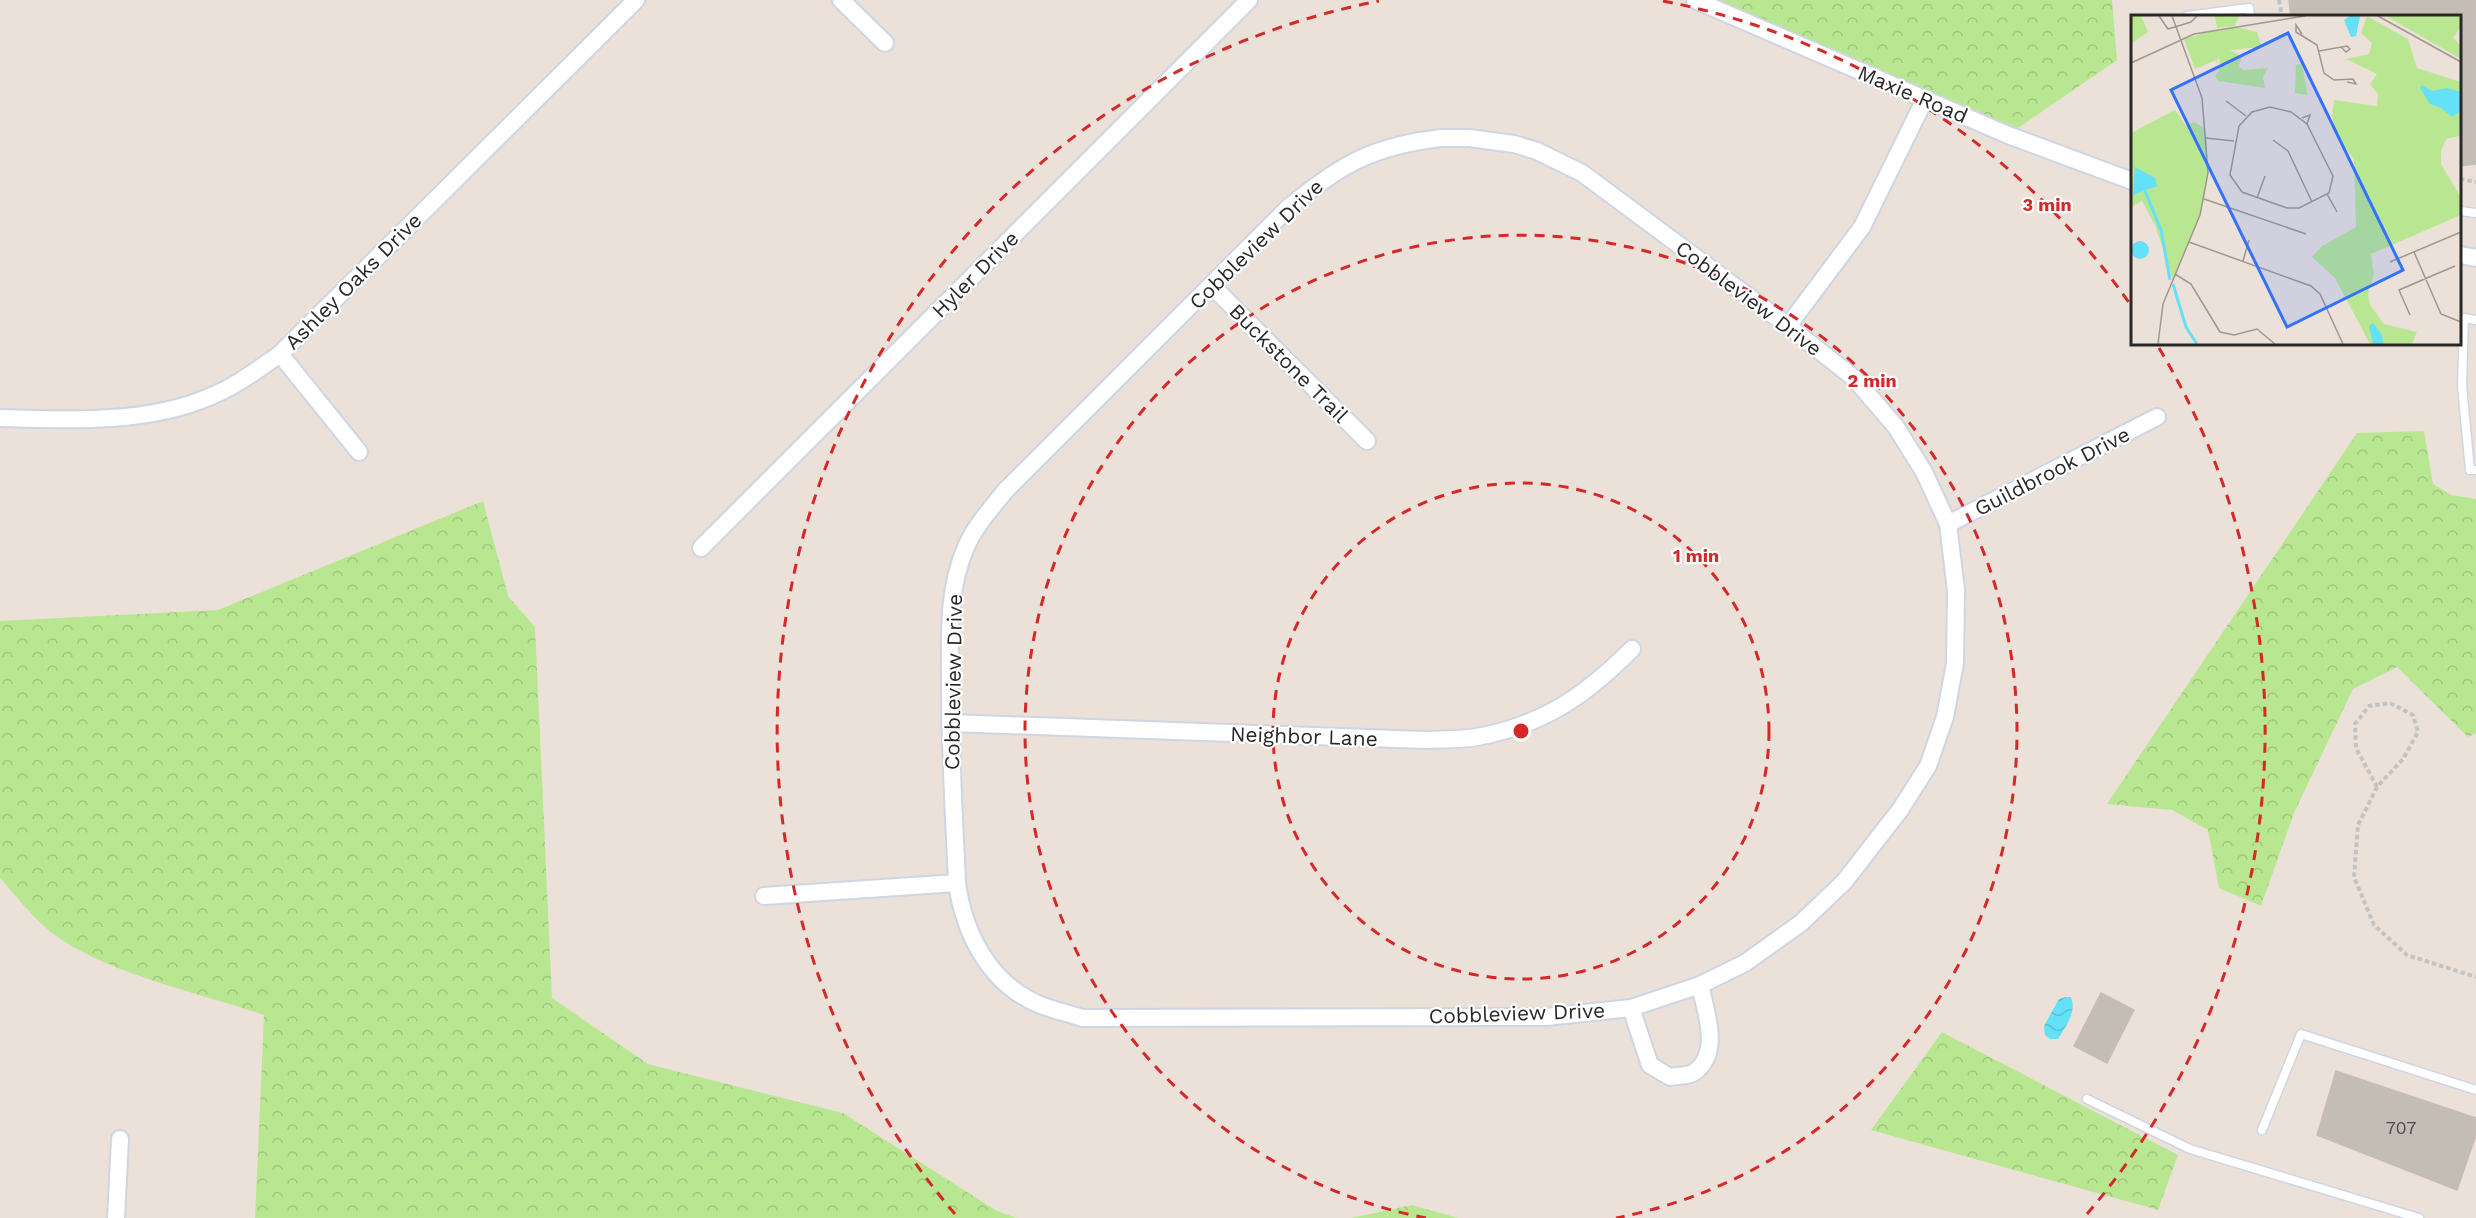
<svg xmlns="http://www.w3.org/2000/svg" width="2476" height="1218" viewBox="0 0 2476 1218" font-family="'Work Sans',sans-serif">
	<defs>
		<pattern id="forest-crowns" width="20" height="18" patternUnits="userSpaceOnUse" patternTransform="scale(1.5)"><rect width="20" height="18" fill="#b9e791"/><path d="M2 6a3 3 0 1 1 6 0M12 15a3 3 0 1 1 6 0" fill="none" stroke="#9fc67d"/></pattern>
		<pattern id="water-waves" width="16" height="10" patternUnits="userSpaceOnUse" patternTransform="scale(1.5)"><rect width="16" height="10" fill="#64e1f6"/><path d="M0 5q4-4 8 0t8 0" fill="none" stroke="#57c1d3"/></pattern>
	</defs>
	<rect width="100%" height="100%" fill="#ece1d9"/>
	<path fill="url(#forest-crowns)" d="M1695 0H2112L2117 60 2008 135Z
		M2424 431 2433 484 2451 495 2476 499V733L2468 737 2397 667 2353 689 2294 813 2261 906 2219 888 2208 830 2172 810 2107 804 2357 433Z
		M483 501 508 596 535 627 552 998 648 1064 843 1113 997 1211 1017 1218H255L264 1015C200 993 103 973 51 932 32 917 16 896 0 878V621L218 610Z
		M1942 1032 2178 1155 2158 1210 1871 1130Z
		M1412 1205 1458 1218H1351Z"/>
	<path fill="url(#water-waves)" d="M2065 997H2071C2077 1012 2066 1026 2058 1039H2050L2045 1035 2044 1026 2059 999Z"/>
	<path fill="#c3bdb5" stroke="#c7bdb3" stroke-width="1.5" d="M2289 0H2476V164L2460 166V16H2291Z
		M2101 993 2134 1010 2107 1063 2074 1046Z
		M2336 1071 2476 1118V1135L2457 1190 2317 1135Z"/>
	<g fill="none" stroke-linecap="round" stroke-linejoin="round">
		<g stroke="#ced5e3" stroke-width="11">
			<path id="lane" d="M2187 16 2249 8 2250 16
				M2460 211 2476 213
				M2476 320 2464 318 2462 386 2470 470H2476
				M2087 1099 2190 1149 2419 1218
				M2262 1130 2301 1034 2476 1090"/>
		</g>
		<g stroke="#ced5e3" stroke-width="20">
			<path id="street" d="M841 0 885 43
				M1695 0 2008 135 2132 181
				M1441 138H1469L1514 144 1537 151 1582 173 1788 326 1854 378 1896 427 1924 472 1948 524 1956 590 1955 663 1945 717 1928 766 1900 810 1844 882 1801 923 1745 963 1700 985 1631 1008 1546 1017 1082 1018C1068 1013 1052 1010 1038 1004 989 983 964 933 957 883 954 816 950 749 950 682 950 636 947 590 966 547 975 526 991 509 1005 491L1289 207C1341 164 1373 146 1441 138Z
				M2460 255 2476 258
				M1211 285 1367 441
				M1788 326 1862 227 1925 99
				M280 354 359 452
				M0 418C67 420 147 424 209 397 235 387 257 370 280 354L636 0
				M1948 524 2157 417
				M701 548 1249 0
				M950 723 1425 740C1442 739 1460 740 1477 737 1543 725 1585 696 1632 649
				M764 896 957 883
				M1631 1008 1650 1065 1670 1077C1676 1076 1687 1076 1693 1073 1722 1054 1706 1013 1700 985
				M116 1218 120 1139"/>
		</g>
		<path stroke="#c3c3c3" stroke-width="4" stroke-dasharray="4.5 3" stroke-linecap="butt" d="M2279 0 2282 16
			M2460 179 2476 182
			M2377 787 2356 748 2355 724 2369 706 2390 703 2413 715 2418 732 2403 759 2377 787 2358 825 2354 877 2374 925 2407 955 2476 977"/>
		<use href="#lane" stroke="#fff" stroke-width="8"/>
		<use href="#street" stroke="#fff" stroke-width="16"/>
	</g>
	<g fill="none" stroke="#d62828" stroke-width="3" stroke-dasharray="10 8">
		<circle cx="1521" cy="731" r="248"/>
		<path d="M1426 1218A496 496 0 1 1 1616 1218"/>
		<path d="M955 1214A744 744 0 0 1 1379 1M1663 1A744 744 0 0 1 2130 304M2159 348A744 744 0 0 1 2087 1214"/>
	</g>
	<g text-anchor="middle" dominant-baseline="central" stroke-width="4.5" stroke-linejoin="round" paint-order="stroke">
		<g font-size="18" fill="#4f4d4b">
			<text x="2401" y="1127">707</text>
		</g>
		<g font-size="21" fill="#282828" stroke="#fff">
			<text transform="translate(1913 94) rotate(23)">Maxie Road</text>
			<text transform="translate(1256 244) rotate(-44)">Cobbleview Drive</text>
			<text transform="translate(975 274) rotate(-45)">Hyler Drive</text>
			<text transform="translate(353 281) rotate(-45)">Ashley Oaks Drive</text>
			<text transform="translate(1749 298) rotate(37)">Cobbleview Drive</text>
			<text transform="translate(1289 363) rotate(45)">Buckstone Trail</text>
			<text transform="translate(2052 471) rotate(-27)">Guildbrook Drive</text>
			<text transform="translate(953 682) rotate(-89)">Cobbleview Drive</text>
			<text transform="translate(1304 736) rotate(2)">Neighbor Lane</text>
			<text transform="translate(1517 1013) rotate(-2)">Cobbleview Drive</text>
		</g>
	</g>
	<g transform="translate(2131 15)">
		<rect width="330" height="330" fill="#ece1d9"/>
		<path d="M83 15 87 50 85 45 64 54 53 24Z" fill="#b9e791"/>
		<path d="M0 1H10L17 17 0 29ZM84 1H108L104 11 86 13ZM236 1 277 24 286 53 330 67V114L328 121 315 124 310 136V149L330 183V200L240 239 243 259 237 279 239 290 253 309 286 317 281 329H239L204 263 181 242 191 231 225 212 223 144 205 121 201 100 203 85 246 91 247 79 239 69 246 59 215 44 238 39 241 28 230 18ZM255 1H330V11L322 23 330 31V44ZM105 12 126 17 131 32 99 35 111 41 108 51 112 55 137 53 132 62 134 73 87 66 84 60 88 56 89 45 82 40 83 15ZM171 49 175 72 176 80 164 78 165 50ZM44 95 55 111 63 107 75 114 77 158 71 194 42 265 24 210 11 186 0 192V118Z" fill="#b9e791"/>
		<path d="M219 1H229L225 21 220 22 213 5ZM291 70 301 76 316 73 330 77V96L321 102 310 93 299 89 289 73ZM4 152 24 163 26 171 2 180ZM0 235a9 9 0 1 1 18 0a9 9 0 1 1-18 0ZM242 308 251 320 252 329H242L238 311Z" fill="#64e1f6"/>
		<path fill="none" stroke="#64e1f6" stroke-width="3" d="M14 176 30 215 39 265M42 269 55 312 66 329"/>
		<path fill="none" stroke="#9e9792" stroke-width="1.5" d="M28 1 37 14 60 7 66 1M247 1 330 47M171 19 165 10V17L186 30 193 58 203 65 222 64 225 69 216 67M188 36 216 31 219 34 215 37 210 32M0 48 63 19 174 1M95 86 115 101M139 92 160 97 176 109 202 161 198 178 168 193H156L111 177 99 160 108 111 121 97ZM171 103 179 100 176 109M75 123 103 126M142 125 157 136 181 187M330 135V173M196 179 206 197M126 183 134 161M73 184 175 219M58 227 180 271 189 279 212 329M283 237 310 299 330 307M112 246 118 225M259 247 330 217M44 259 60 269 89 317 103 320 126 314 144 329M279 300 268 275 324 251M27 329 32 289 69 200 77 158 71 83 41 1"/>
		<path fill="#3372ff" fill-opacity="0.15" stroke="#3372ff" stroke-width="3" d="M157 18 272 255 156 312 40 75Z"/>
		<rect width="330" height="330" fill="none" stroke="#282828" stroke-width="3"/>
	</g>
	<circle cx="1521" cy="731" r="9" fill="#d62828" stroke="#fff" stroke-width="3"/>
	<g font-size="18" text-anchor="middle" font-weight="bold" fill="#d62828" stroke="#fff" stroke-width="4.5" stroke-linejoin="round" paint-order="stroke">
		<text x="2047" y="211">3 min</text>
		<text x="1872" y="387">2 min</text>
		<text x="1696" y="562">1 min</text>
	</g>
</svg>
